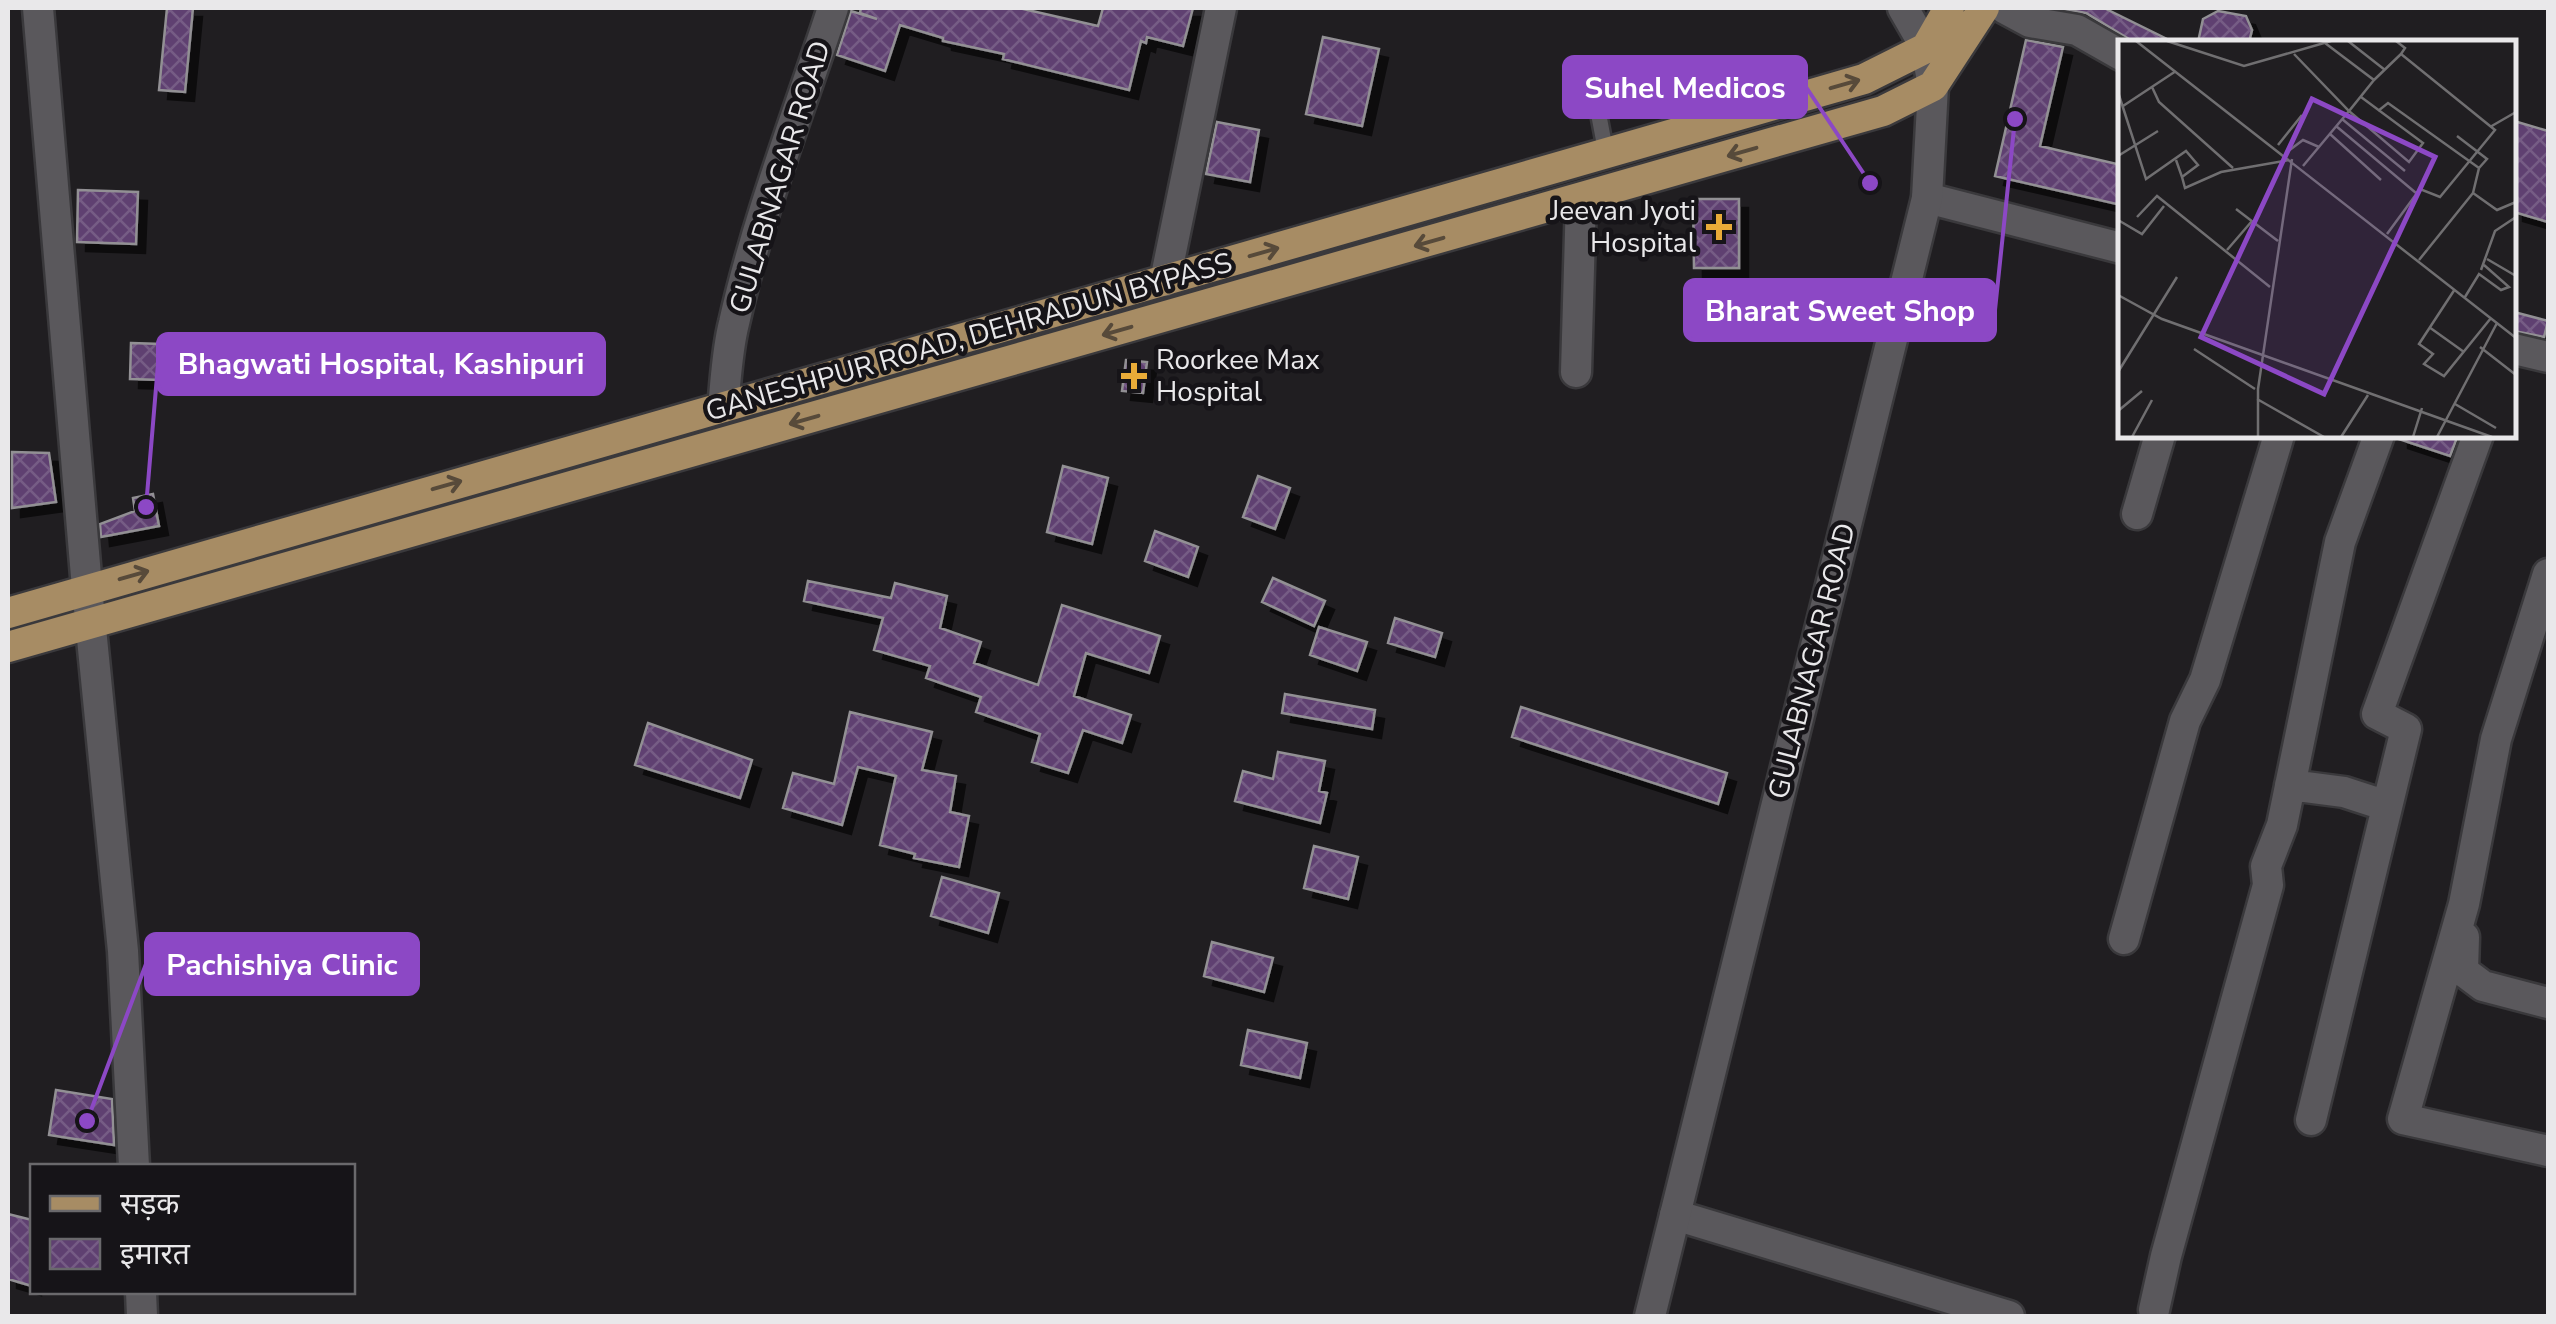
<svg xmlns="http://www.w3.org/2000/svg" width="2556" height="1324" viewBox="0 0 2556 1324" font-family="'Nunito Sans','Noto Sans Devanagari',sans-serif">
	<defs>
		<pattern id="building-cross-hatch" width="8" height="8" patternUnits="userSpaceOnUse" patternTransform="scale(2.5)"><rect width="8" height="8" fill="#5f4071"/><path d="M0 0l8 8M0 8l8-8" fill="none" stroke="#765c85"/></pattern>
		<filter id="shadow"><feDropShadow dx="9" dy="9" stdDeviation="0" flood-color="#0009"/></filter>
	</defs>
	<rect width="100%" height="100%" fill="#201e21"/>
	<path fill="url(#building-cross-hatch)" stroke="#929094" stroke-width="2.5" filter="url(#shadow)" d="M167 8H193L185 92 159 90Z
		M861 8H1019L1098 26 1103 8H1193L1183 46 1147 37 1146 43 1141 41 1129 90 1003 59 1004 54 943 41V38L900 25 885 71 837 55 851 11 877 19 860 13Z
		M2057 8H2104L2169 40 2134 42 2086 13Z
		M2218 11 2246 16 2252 30 2249 42H2198L2203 19Z
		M1323 37 1379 49 1362 126 1306 114Z
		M2026 40 2063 47 2040 146 2121 165V205L1995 176Z
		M2514 121 2548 131V222L2514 212Z
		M1217 122 1259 130 1250 182 1206 174Z
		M78 190 138 192 136 244 77 242Z
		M1693 199H1739V268H1694Z
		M2514 312 2548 321 2544 337 2514 331Z
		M131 343 162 344V380L130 379Z
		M1126 360 1147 362 1143 393 1122 391Z
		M2399 435H2458L2450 456 2399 439Z
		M12 452 49 453 56 502 12 508Z
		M1063 466 1108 478 1092 544 1047 532Z
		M1258 476 1290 488 1275 529 1243 517Z
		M153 494 159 526 101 537 100 524 135 511 133 498Z
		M1155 531 1198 547 1188 577 1145 561Z
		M1273 578 1325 601 1314 626 1262 602Z
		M808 581 891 598 895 583 947 596 940 628 981 642 974 663 1038 685 1062 605 1160 636 1149 673 1086 653 1074 696 1131 715 1122 743 1083 730 1068 773 1032 762 1040 734 976 712 981 697 926 678 930 666 874 650 883 618 804 601Z
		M1395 618 1442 633 1435 657 1388 643Z
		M1319 627 1367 642 1357 671 1310 655Z
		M1285 694 1375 710 1372 729 1282 713Z
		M1521 707 1727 773 1718 804 1512 737Z
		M850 712 932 732 922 770 956 776 950 812 969 816 959 867 914 858 915 854 880 845 896 776 858 767 842 825 783 808 793 773 834 784Z
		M648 723 752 760 740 798 635 765Z
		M1278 752 1325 761 1319 791 1327 793 1320 823 1235 801 1243 771 1273 779Z
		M1314 846 1358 857 1348 899 1304 888Z
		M942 877 999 893 988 933 931 916Z
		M1212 942 1273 958 1264 992 1204 976Z
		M1248 1030 1307 1043 1300 1078 1241 1065Z
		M56 1090 112 1099 114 1145 49 1135Z
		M8 1214 32 1220V1286L8 1279Z"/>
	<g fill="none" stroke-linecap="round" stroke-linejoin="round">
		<g stroke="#3a393c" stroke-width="20">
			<path id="lane" d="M1606 153 1598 111 1605 94 1658 82 1665 86 1687 130"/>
		</g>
		<g stroke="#3a393c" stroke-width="35">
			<path id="street" d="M1903 8 1926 48
				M2004 8 2030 22 2077 30 2121 55
				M1927 198 2121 248
				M1165 281 1221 8
				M2514 349 2548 357
				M1576 372 1581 199
				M723 407C726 379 727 350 734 323 758 215 799 112 833 8
				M2137 514 2160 435
				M2548 574 2496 739 2464 904 2403 1119 2548 1151
				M2290 785 2344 792 2387 806
				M2464 937 2463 971 2483 986 2548 1003
				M2124 939 2185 721 2205 680 2279 435
				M2311 1120 2406 729 2377 714 2478 435
				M1675 1215 2009 1316
				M2154 1310 2166 1256 2268 885 2266 866 2282 825 2340 542 2379 435"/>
		</g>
		<g stroke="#3a393c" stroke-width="35">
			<path id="secondary" d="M38 8 87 588 123 951 134 1166
				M141 1292 142 1316
				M1650 1316 1927 198 1933 86 1929 64"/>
		</g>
		<g stroke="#3a393c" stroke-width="35">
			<path id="primary" d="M8 613 1864 79 1926 48 1949 8
				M8 647 1883 111 1933 86 1984 8"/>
		</g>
		<use href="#lane" stroke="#5a585c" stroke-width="15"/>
		<use href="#street" stroke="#5a585c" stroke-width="30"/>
		<use href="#secondary" stroke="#5a585c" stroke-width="30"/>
		<use href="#primary" stroke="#a78c64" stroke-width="30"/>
	</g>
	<defs><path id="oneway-shaft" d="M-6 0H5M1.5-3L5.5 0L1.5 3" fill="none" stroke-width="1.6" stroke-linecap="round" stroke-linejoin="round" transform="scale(2.5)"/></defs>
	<g stroke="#574a3a">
		<use href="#oneway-shaft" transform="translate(1845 84) rotate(-16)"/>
		<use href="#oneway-shaft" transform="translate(1742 152) rotate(164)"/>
		<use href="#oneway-shaft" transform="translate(1429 242) rotate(164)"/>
		<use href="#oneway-shaft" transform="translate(1264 252) rotate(-16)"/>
		<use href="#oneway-shaft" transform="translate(1117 331) rotate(164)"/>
		<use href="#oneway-shaft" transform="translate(804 420) rotate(164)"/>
		<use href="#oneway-shaft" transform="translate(447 485) rotate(-16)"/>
		<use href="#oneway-shaft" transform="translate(134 575) rotate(-16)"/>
	</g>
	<g fill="#e9ab38" stroke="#161418" stroke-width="4">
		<path d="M1714 212h10v10h10v10h-10v10h-10v-10h-10v-10h10z"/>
		<path d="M1129 361h10v10h10v10h-10v10h-10v-10h-10v-10h10z"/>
	</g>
	<g text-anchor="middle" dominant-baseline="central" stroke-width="9" stroke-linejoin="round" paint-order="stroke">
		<g font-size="28" fill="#e9e8ea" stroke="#161418">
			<text transform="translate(780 177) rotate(-73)">GULABNAGAR ROAD</text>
			<text transform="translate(969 337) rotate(-16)">GANESHPUR ROAD, DEHRADUN BYPASS</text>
			<text transform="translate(1812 661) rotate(-76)">GULABNAGAR ROAD</text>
		</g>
		<g font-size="28" fill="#e9e8ea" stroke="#161418" text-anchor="end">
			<text x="1696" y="211">Jeevan Jyoti<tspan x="1696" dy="32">Hospital</tspan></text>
			<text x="1156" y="360" text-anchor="start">Roorkee Max<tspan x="1156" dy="32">Hospital</tspan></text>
		</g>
	</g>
	<g transform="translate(2118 40)">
		<rect width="398" height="398" fill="#201e21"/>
		<path fill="none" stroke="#706f71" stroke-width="2.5" d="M18 1 398 298M49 1 126 26 213 1M230 1 267 30M207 3 256 40 283 14M0 7V39M176 14 231 71 256 40M34 47 41 62 115 128M0 52 28 139 68 111 80 125 64 137 58 120M5 66 58 31M260 71 270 63 361 128 355 153 301 220M224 79 287 131M218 86 298 153M372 87 398 72M212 94 263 140M339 96 369 119 361 128M160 105 184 75M169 112 185 100 201 107M0 116 40 91M185 126 231 71 291 122 305 103 243 57M64 137 67 148 103 132 171 120M355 153 379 170 398 162M118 169 160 201M19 177 39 156 152 247M0 180 24 194 46 166M269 194 302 149 322 157 377 90 283 14 287 8 278 1M109 210 134 181M369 219 398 236M363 230 377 191 398 177M337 249 301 304 315 314 306 324 326 336 373 278M0 255 44 279 374 397M347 257 361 234 383 250 391 247 366 225M311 287 346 312M362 307 398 335M76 309 137 349M0 332 59 237M139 359 206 397M337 364 378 388M0 371 24 351M14 397 34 360M140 397V349L174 119M223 397 250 355M295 397 304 368M319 397 379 283"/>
		<path fill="#8c48c5" fill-opacity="0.15" stroke="#8c48c5" stroke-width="5" d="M194 59 317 117 206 354 83 297Z"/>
		<rect width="398" height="398" fill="none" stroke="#e9e8ea" stroke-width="5"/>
	</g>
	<path fill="none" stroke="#8c48c5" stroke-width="4" d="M1870 183L1806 87M2015 119L1995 310M146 507L158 364M87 1121L146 964"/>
	<g fill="#8c48c5" stroke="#161418" stroke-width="4">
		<circle cx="1870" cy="183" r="10"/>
		<circle cx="2015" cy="119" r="10"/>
		<circle cx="146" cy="507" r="10"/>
		<circle cx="87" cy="1121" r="10"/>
	</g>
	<g fill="#8c48c5" stroke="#8c48c5" stroke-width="4">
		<rect x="1564" y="57" width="242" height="60" rx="10"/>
		<rect x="1685" y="280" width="310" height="60" rx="10"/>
		<rect x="158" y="334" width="446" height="60" rx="10"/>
		<rect x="146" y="934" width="272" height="60" rx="10"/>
	</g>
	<g font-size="30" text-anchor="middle" font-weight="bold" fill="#fff">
		<text x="1685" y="98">Suhel Medicos</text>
		<text x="1840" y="321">Bharat Sweet Shop</text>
		<text x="381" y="374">Bhagwati Hospital, Kashipuri</text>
		<text x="282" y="975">Pachishiya Clinic</text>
	</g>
	<rect width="2556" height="1324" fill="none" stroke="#e9e8ea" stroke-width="20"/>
	<rect x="30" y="1164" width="325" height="130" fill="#161418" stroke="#6a696c" stroke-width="2.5"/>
	<rect x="50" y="1196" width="50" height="15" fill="#a78c64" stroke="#6a696c" stroke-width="2.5"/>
	<text x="120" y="1214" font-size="30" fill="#e9e8ea">सड़क</text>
	<rect x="50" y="1239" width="50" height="30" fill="url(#building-cross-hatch)" stroke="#6a696c" stroke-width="2.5"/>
	<text x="120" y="1264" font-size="30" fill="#e9e8ea">इमारत</text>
</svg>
